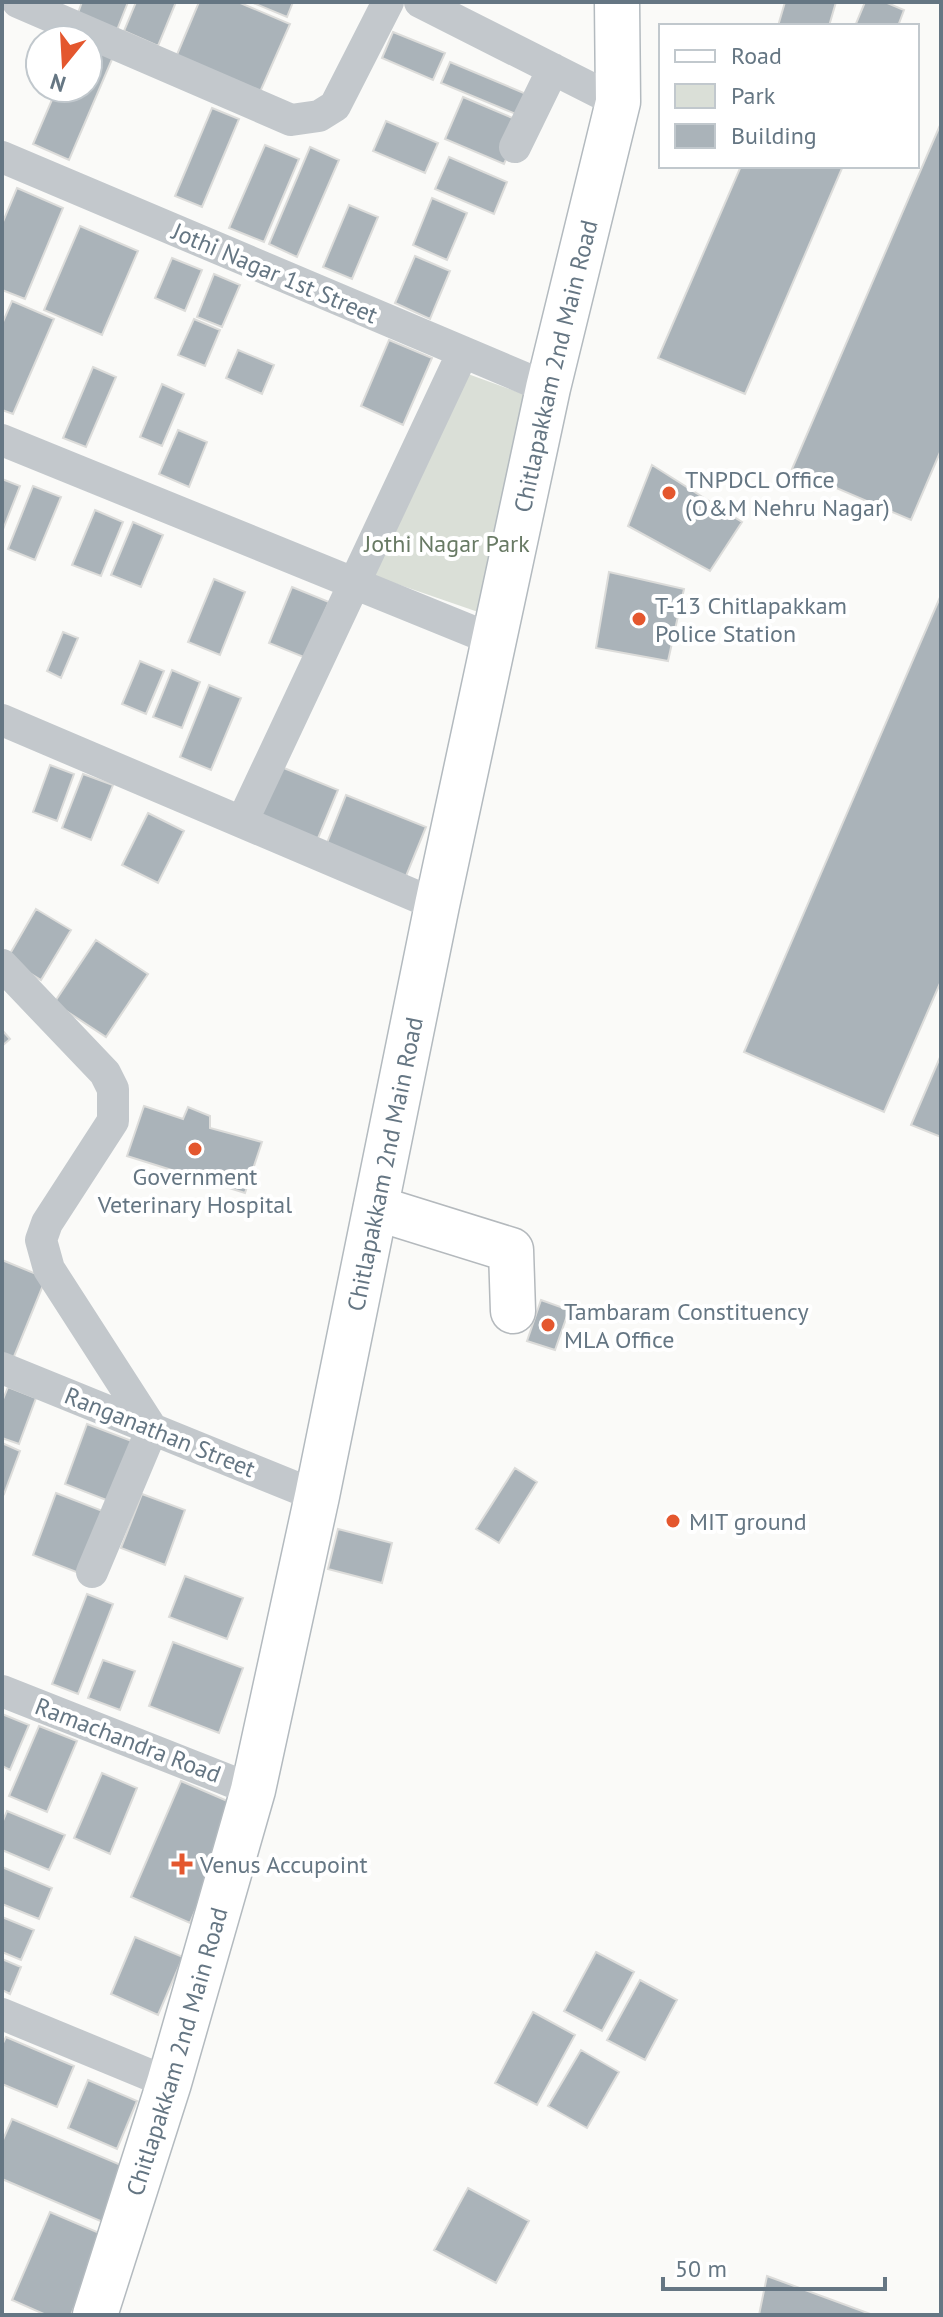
<svg xmlns="http://www.w3.org/2000/svg" width="943" height="2317" viewBox="0 0 943 2317" font-family="'PT Sans',sans-serif">
	<rect width="100%" height="100%" fill="#fafaf8"/>
	<path fill="#dadfd7" d="M468 374 537 399 481 613 371 575Z"/>
	<path fill="#aab3b9" stroke="#dcdcda" stroke-width="2" d="M82 2H128L117 30 78 13Z
		M136 2H176L158 46 124 31Z
		M199 2H238L290 24 260 92 176 57Z
		M251 2H293L287 17Z
		M785 2H836L829 26H778Z
		M865 2H885L904 10 898 26H855Z
		M393 32 445 53 433 80 382 58Z
		M88 46 113 57 69 160 33 144 57 88H88Z
		M450 62 531 96 523 117 441 83Z
		M463 97 522 122 504 164 445 139Z
		M212 108 239 119 202 207 175 196Z
		M386 121 438 143 425 173 373 151Z
		M941 123V450L911 520 792 469Z
		M265 145 299 159 264 242 229 228Z
		M310 147 339 160 297 257 269 244Z
		M449 157 507 182 494 214 435 189Z
		M741 166H843L745 394 658 358Z
		M17 188 63 208 25 299 2 290V224Z
		M432 198 467 213 447 260 413 245Z
		M349 205 378 217 352 279 323 267Z
		M80 226 138 251 102 335 44 310Z
		M415 256 450 271 430 319 395 303Z
		M172 258 202 270 185 311 155 298Z
		M214 274 240 285 222 327 197 317Z
		M12 301 54 319 13 414 2 410V324Z
		M194 319 220 330 205 366 178 355Z
		M389 340 432 358 403 425 361 406Z
		M238 350 274 365 262 394 226 378Z
		M93 367 116 377 86 447 63 438Z
		M162 384 184 394 162 446 140 437Z
		M178 430 207 442 189 487 159 474Z
		M652 465 742 522 710 571 628 526Z
		M2 479 20 486 2 532Z
		M33 486 61 497 35 560 8 549Z
		M95 510 123 522 101 576 72 565Z
		M133 522 163 535 141 587 111 575Z
		M609 572 684 589 668 661 596 648Z
		M214 579 245 592 220 655 188 642Z
		M292 587 329 602 306 658 269 643Z
		M941 595V981L884 1112 744 1052Z
		M63 632 78 638 61 678 47 671Z
		M140 661 164 671 146 714 122 704Z
		M172 670 200 682 182 728 153 717Z
		M209 685 241 698 211 770 180 757Z
		M274 764 338 790 316 843 253 817Z
		M50 765 74 774 57 821 33 812Z
		M83 774 113 785 91 840 62 828Z
		M346 795 426 827 404 881 325 848Z
		M148 813 184 831 158 883 122 865Z
		M36 909 71 930 41 980 7 959Z
		M96 940 148 974 106 1037 54 1003Z
		M2 1030 10 1039 2 1046Z
		M941 1055V1137L911 1125Z
		M144 1106 183 1119 188 1107 210 1116V1128L262 1142 245 1193 127 1156Z
		M2 1260 46 1278 13 1359 2 1354Z
		M541 1300 569 1310 555 1350 527 1341Z
		M8 1387 36 1398 19 1444 2 1438V1402Z
		M87 1424 137 1443 114 1503 65 1484Z
		M2 1443 20 1451 4 1494 2 1493Z
		M515 1468 537 1482 499 1543 476 1529Z
		M56 1493 113 1515 89 1577 33 1555Z
		M142 1494 185 1510 165 1565 121 1548Z
		M338 1529 392 1543 382 1583 328 1569Z
		M185 1576 243 1598 227 1639 169 1617Z
		M87 1594 113 1604 78 1694 52 1684Z
		M173 1642 243 1668 219 1733 149 1706Z
		M103 1660 135 1671 120 1710 88 1698Z
		M2 1714 29 1725 10 1770 2 1766Z
		M39 1726 77 1741 47 1812 9 1796Z
		M102 1773 137 1788 110 1854 74 1838Z
		M181 1781 239 1806 190 1923 131 1897Z
		M7 1811 65 1835 49 1870 2 1850V1823Z
		M2 1867 52 1888 39 1919 2 1904Z
		M2 1917 34 1930 21 1960 2 1952Z
		M135 1937 183 1957 158 2015 111 1994Z
		M596 1952 634 1972 602 2031 564 2011Z
		M2 1959 21 1967 10 1994 2 1990Z
		M640 1980 677 2000 645 2060 607 2040Z
		M533 2012 575 2035 537 2105 495 2083Z
		M6 2037 74 2066 57 2107 2 2084V2045Z
		M581 2050 619 2072 587 2128 548 2106Z
		M88 2080 137 2101 117 2149 68 2128Z
		M12 2119 128 2168 105 2223 2 2179V2142Z
		M468 2188 529 2221 496 2283 434 2250Z
		M50 2212 104 2235 71 2315H46L12 2300Z
		M767 2276 873 2315H759Z"/>
	<g fill="none" stroke-linecap="round" stroke-linejoin="round">
		<g stroke="#b3babf" stroke-width="47">
			<g id="secondary">
				<path id="s1" d="M95 2315 169 2083 253 1790 317 1496 437 905 548 388 618 102 617 2"/>
			</g>
		</g>
		<g stroke="#b4b9bd" stroke-width="47">
			<path id="highway" d="M376 1208 511 1250 513 1311"/>
		</g>
		<path stroke="#c3c8cc" stroke-width="32" d="M18 2 291 120 319 116 335 106 388 2
			M420 2 618 102
			M515 147 553 69
			M2 157 548 388
			M2 440 496 641
			M2 720 437 905
			M242 822 463 352
			M2 965 105 1073 113 1089V1121L47 1223 41 1240 49 1269 152 1429 92 1572
			M2 1368 317 1496
			M2 1691 253 1790
			M2 2014 169 2083"/>
		<use href="#secondary" stroke="#fff" stroke-width="44"/>
		<use href="#highway" stroke="#fff" stroke-width="44"/>
	</g>
	<g fill="#e4572e" stroke="#fff" stroke-width="3">
		<circle cx="669" cy="493" r="8"/>
		<circle cx="639" cy="619" r="8"/>
		<circle cx="195" cy="1149" r="8"/>
		<circle cx="548" cy="1325" r="8"/>
		<circle cx="673" cy="1521" r="8"/>
		<path d="M178 1852h8v8h8v8h-8v8h-8v-8h-8v-8h8z"/>
	</g>
	<g text-anchor="middle" dominant-baseline="central" stroke-width="8" stroke-linejoin="round" paint-order="stroke">
		<g font-size="24" fill="#657683" stroke="#fff">
			<text transform="translate(275 273) rotate(23)">Jothi Nagar 1st Street</text>
			<text stroke="none"><textPath href="#s1" startOffset="2004">Chitlapakkam 2nd Main Road</textPath></text>
			<text stroke="none"><textPath href="#s1" startOffset="1188">Chitlapakkam 2nd Main Road</textPath></text>
			<text transform="translate(160 1432) rotate(22)">Ranganathan Street</text>
			<text transform="translate(128 1740) rotate(21)">Ramachandra Road</text>
			<text stroke="none"><textPath href="#s1" startOffset="276">Chitlapakkam 2nd Main Road</textPath></text>
		</g>
		<g font-size="24" fill="#657683" stroke="#fff" text-anchor="start">
			<text x="685" y="479">TNPDCL Office<tspan x="685" dy="28">(O&amp;M Nehru Nagar)</tspan></text>
			<text x="655" y="605">T-13 Chitlapakkam<tspan x="655" dy="28">Police Station</tspan></text>
			<text x="195" y="1176" text-anchor="middle">Government<tspan x="195" dy="28">Veterinary Hospital</tspan></text>
			<text x="564" y="1311">Tambaram Constituency<tspan x="564" dy="28">MLA Office</tspan></text>
			<text x="689" y="1521">MIT ground</text>
			<text x="200" y="1864">Venus Accupoint</text>
		</g>
		<g font-size="24" fill="#687a64" stroke="#fff">
			<text x="447" y="543">Jothi Nagar Park</text>
		</g>
	</g>
	<rect width="943" height="2317" fill="none" stroke="#657683" stroke-width="8"/>
	<rect x="659" y="24" width="260" height="144" fill="#ffffff" stroke="#c1c8cd" stroke-width="2"/>
	<rect x="675" y="50" width="40" height="12" fill="#ffffff" stroke="#c1c8cd" stroke-width="2"/>
	<text x="731" y="64" font-size="24" fill="#657683">Road</text>
	<rect x="675" y="84" width="40" height="24" fill="#dadfd7" stroke="#c1c8cd" stroke-width="2"/>
	<text x="731" y="104" font-size="24" fill="#657683">Park</text>
	<rect x="675" y="124" width="40" height="24" fill="#aab3b9" stroke="#c1c8cd" stroke-width="2"/>
	<text x="731" y="144" font-size="24" fill="#657683">Building</text>
	<g transform="translate(64 64) rotate(198)"><circle r="38" fill="#ffffff" stroke="#c1c8cd" stroke-width="2"/>
	<path d="M0-6L14 30L0 20L-14 30Z" fill="#e4572e"/>
	<text y="-12" font-size="22" font-weight="bold" text-anchor="middle" fill="#657683">N</text>
	</g>
	<path d="M663 2277v12h222v-12" fill="none" stroke="#657683" stroke-width="4"/>
	<text x="675" y="2277" font-size="24" fill="#657683" stroke="#ffffff" stroke-width="6" paint-order="stroke">50 m</text>
</svg>
